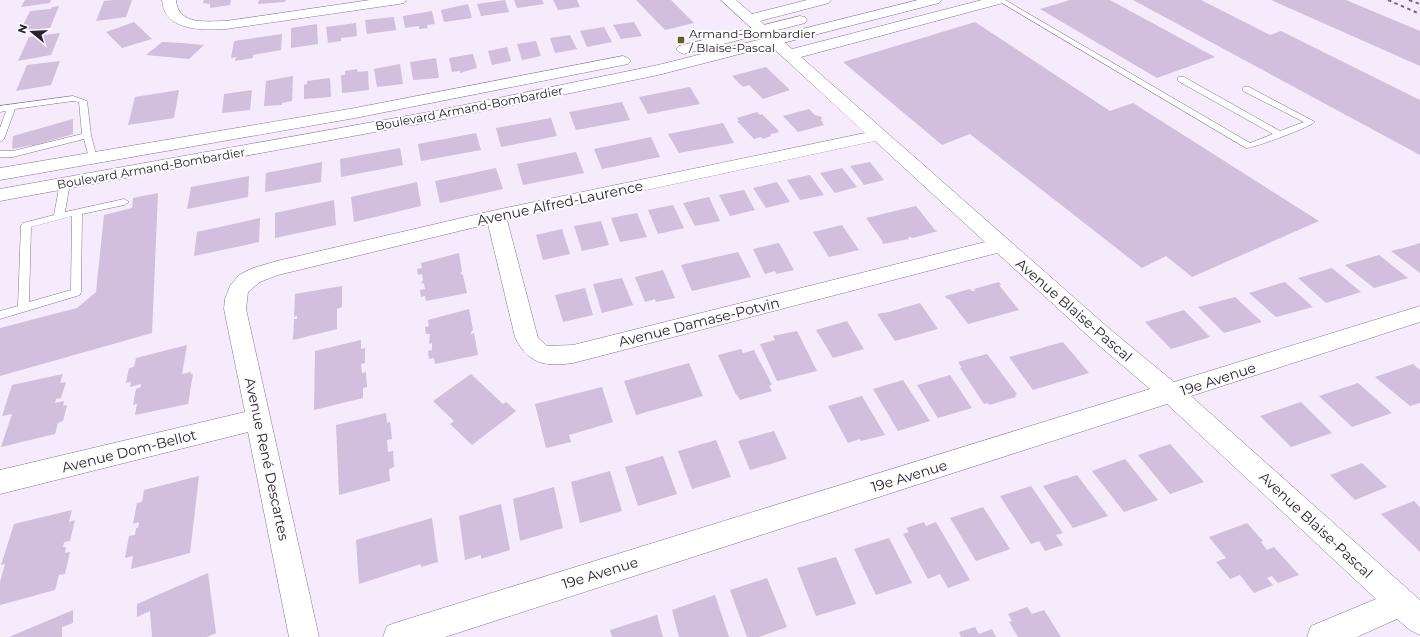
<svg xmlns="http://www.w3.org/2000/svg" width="1420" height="637" viewBox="0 0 1420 637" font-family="Montserrat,sans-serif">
	<rect width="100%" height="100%" fill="#f6eafd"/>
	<path fill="#d2bedd" d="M25 0H51L50 3 21 7Z
		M114 0H132L126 17 96 21 104 1Z
		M204 0H231L230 5 210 8V4L203 3Z
		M259 0H286L285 2 258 4Z
		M505 0 509 12 481 16 477 4Z
		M514 0H542L544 4 517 8Z
		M553 0H577L580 7 558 10Z
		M636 0H671L694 23 665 30Z
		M1070 0H1110L1215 57 1157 78 1040 9Z
		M1133 0H1201L1270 35 1281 31 1420 100V155Z
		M1271 0H1346L1420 31V66Z
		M468 4 472 18 444 22 441 10Z
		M59 6 50 28 19 33 30 11 51 9 52 7Z
		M432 11 435 24 427 25 428 28 419 29V26L405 28 403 16Z
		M394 17 396 30 367 34 365 20Z
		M134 22 152 39 122 48 106 32Z
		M634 22 642 36 621 39 613 25Z
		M975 22 1110 111 1133 103 1319 221 1192 277 1166 256 1142 268 970 134 942 145 843 62Z
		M356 23 357 36 341 38V41L328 43 326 27Z
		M317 24 318 44 291 48V28Z
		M604 27 612 42 587 47 580 31Z
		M60 33 51 55 18 61 29 37Z
		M282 34 281 50 253 55V58L235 61 236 57 231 58 234 41Z
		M570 35 577 49 555 53 550 38Z
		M536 41 541 56 522 60 517 44Z
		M162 42 183 43 204 45 189 59 146 55Z
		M507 47 511 61 492 65 488 51Z
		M473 54 477 68 460 73V71L452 72 449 58Z
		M436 58 439 78 413 80 410 62Z
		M60 61 51 85 16 91 27 65Z
		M400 64 403 84 377 87 374 69Z
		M766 67 790 90 763 99 749 85 743 87 732 76Z
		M357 69 358 72 368 71 369 90 342 93 341 75H345V71Z
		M293 76 292 101 282 103V105L264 106 266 81Z
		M330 78 331 97 304 99V85L307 84V81Z
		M690 87 700 104 648 114 639 97Z
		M179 90 174 118 128 125 135 97Z
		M252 90 250 110 222 113 224 94Z
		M622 102 630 120 576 130 569 112Z
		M809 109 815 115 822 117 821 120 824 125 798 132 783 116Z
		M757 112 760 115 762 114 779 131 777 133 770 134 771 136 763 139 761 137 754 139 737 121H739L737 118Z
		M551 118 557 136 501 147 496 128Z
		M73 119V134L32 146V145L12 149 13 136Z
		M723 123 734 143 679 153 668 134Z
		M476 133 481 150 421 161 418 144Z
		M651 137 660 157 602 169 594 149Z
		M400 148 403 165 341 177 340 159Z
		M576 152 584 173 523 185 517 164Z
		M322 162 321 182 265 192 266 173Z
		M870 162 884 180 864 185 850 166Z
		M496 168 503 189 440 203 435 181Z
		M842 168 857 187 835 193 820 173Z
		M810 175 824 195 800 200 787 180Z
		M249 176 248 197 187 209 191 187Z
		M417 182 421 206 354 222 351 197Z
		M777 182 790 202 766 208 753 188Z
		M744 190 755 210 730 216 719 195Z
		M158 193 152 333 0 376V328L77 308 96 292 104 215 132 208 133 198Z
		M709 197 720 221 695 226 683 203Z
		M334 200 336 225 275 238V213Z
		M673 205 684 228 658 234 648 210Z
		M916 206 935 230 938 231 913 238 909 237H908L909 239 883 244 882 242H883L866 218Z
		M637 213 647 237 620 242 611 218Z
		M260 218 259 242 194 256 197 232Z
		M601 221 609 245 582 251 574 226Z
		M842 225 859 250 829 257 813 232Z
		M562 229 570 254 543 260 536 235Z
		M779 243 794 270 776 274 775 271 765 274 753 249Z
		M1420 243V273L1391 251 1407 247Z
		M738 252 751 277 692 291 681 265Z
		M459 253 462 272 460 273 463 275 467 293 426 301 425 296 421 297 420 290 425 289 424 283 422 284 421 281H423L422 274 418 275 417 269 422 268 421 263Z
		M1379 255 1408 278 1374 288 1345 265Z
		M1332 268 1361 292 1326 303 1298 278Z
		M663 270 675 298 656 302 655 299 645 302 635 277Z
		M622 278 633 305 602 313 593 284Z
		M999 282 1001 285H999L1019 310 968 324 949 299H947L945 296 970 289 972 291H975L974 289Z
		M1285 282 1313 307 1276 317 1249 293Z
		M342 286V307L337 309V329L293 340 294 319H297V316L294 317 295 294Z
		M585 288 593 315 563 322 555 295Z
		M1235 297 1262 322 1224 333 1198 307Z
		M920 303 938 329 895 341 877 314 889 312Z
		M469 309 473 330 471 332V334L474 333 478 355 435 364 434 358 429 359 428 351 432 350V343L429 344 430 334H426L425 327 429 326 428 320Z
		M1184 310 1210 337 1171 349 1145 322Z
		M847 321 864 349 833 358 816 330Z
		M797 331 817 371 777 381 760 344 775 340 773 336Z
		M361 340V349L365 348V363L361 364 362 373 366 372 367 387 363 388V398L314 410 315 351Z
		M1063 342 1089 373 1033 390 1009 357Z
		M187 345 182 374 191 372V374H193L188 404 135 415 137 404 133 405 136 389 141 387V384L130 387 131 382 126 383 129 368 134 367 136 358Z
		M741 349 743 353 754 350 772 385 769 386 772 391 740 400 737 395H736L718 355Z
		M987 354 1017 394 1015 395 1016 397 989 405 988 403 984 404 960 368H962L958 362Z
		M689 363 703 396 636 415 624 381Z
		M1413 364 1420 370V403L1410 406 1375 377Z
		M63 374 60 383 66 382 61 398 56 399 55 403 64 401 63 406 67 405 63 421 58 423 55 434 1 447 12 414 2 416 12 385Z
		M471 374 503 404 506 402 516 411 472 445 450 424 454 421 433 401Z
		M950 375 972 408 938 418 917 385Z
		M903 380 930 421 898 431 873 389Z
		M1358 383 1392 413 1352 427 1319 396Z
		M602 387 613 422 569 435 571 442 546 448 535 404Z
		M862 396 885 435 861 441 860 439 848 443 828 406Z
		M1301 402 1332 433 1291 447 1260 416Z
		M386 413 387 423 390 422 392 439 387 440 388 452 393 451 394 467 389 469 390 481 339 495 336 425Z
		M774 431 787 459 750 470 738 441Z
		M716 440 731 477 692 489 678 451Z
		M1170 444 1204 482 1170 494 1138 455Z
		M663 456 677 494 638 506 625 467Z
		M1125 459 1158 500 1124 512 1092 471Z
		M1362 463 1387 487 1355 500 1330 475Z
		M610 471 622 511 580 523 571 482Z
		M1077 475 1108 516 1073 528 1043 486Z
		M199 476 190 553 131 569 133 556 125 558 129 536 135 535 136 528H138L139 522 133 524 137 503 142 502 144 490Z
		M1031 486 1063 533 1056 535 1063 545 1045 551 1039 541 1031 544 1000 496Z
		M554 487 563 528 520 541 513 499Z
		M1414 501 1420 507V552L1381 514Z
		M501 504 510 550 481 559V555L465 560 459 516Z
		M983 507 1010 549 976 561 950 518Z
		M72 510 69 522 75 520 70 541 64 542 63 547H66L65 553 70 552 65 574 59 575 55 590 0 605V582L5 564 1 565 14 524Z
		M432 518 438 562 421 567V564L359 584 356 540Z
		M924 522 926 526 936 522 970 580 948 588 940 574 928 579 903 534 909 532 906 528Z
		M1247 523 1263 541 1261 542 1267 550 1274 547 1299 575 1278 583 1272 576 1267 578 1273 585 1254 593 1240 575 1230 579 1216 562 1226 558 1209 537Z
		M889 538 912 583 876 595 854 549Z
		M836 557 856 604 816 616 797 568Z
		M208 573 216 633 207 637H152L150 611 137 617V604Z
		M767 578 787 627 759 637H747L730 590Z
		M715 595 729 637H679L672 610Z
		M1027 607 1032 614 1044 610 1061 637H1018L1009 622 1012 621 1008 614Z
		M73 610V623L62 627V637H9Z
		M657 615 663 637H612L610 630Z
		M975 627 979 634 992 629 996 637H961L959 632Z"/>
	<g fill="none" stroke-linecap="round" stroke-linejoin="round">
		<g stroke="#867490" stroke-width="1">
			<path id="service" d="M997 0H1005L1250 143 1273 134 1178 81V77H1184L1280 131 1304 122 1243 91V87H1249L1315 122C1310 127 1252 149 1246 148Z
				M73 96 87 101 91 135 97 158 96 160 93 161 89 158 84 139 13 157H0V151H13L82 134 79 102 73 101 15 109 4 139 0 142V128L6 111 0 112V106Z
				M65 180 70 183 65 212 124 199 129 202 124 205 82 214 81 292 80 295 0 319V311L18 306 21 225 23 223 54 215 60 183ZM72 216 71 290 29 302 31 227Z"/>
		</g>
		<g stroke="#867490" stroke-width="1">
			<path id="minor" d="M162 0H176C178 26 207 21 226 21L370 0H406L404 3 399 4 226 29C203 30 164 32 162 0Z
				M721 0H736L752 14 807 0H831L829 3 760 21 792 49 982 0H1005L1003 3 801 57 1112 331 1174 382 1420 306V322L1191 396 1420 600V635L1410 630 1397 619 1357 637H1307L1311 626 1376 599 1167 404 445 637H383L387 626 398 622 1150 389 1096 343 997 253 573 363C545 367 528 364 515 337L488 224 278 275 260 282 248 292 246 309 319 637H289L248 432 0 494V470L245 412 224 309 225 299 230 286 239 275 253 268 277 261 496 210 865 133ZM875 141 985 242 573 345 547 346 538 338 507 220Z"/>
		</g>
		<g stroke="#867490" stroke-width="1">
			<path id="tertiary" d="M918 0H941L939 3 658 75 440 120 0 201V189L440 110 658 65Z
				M800 16 805 17 807 20 805 23 684 54 679 52 676 49 679 46Z
				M623 56 628 58 631 61 628 64 355 118 0 180V168L355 108Z"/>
		</g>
		<use href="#service" fill="#fff" fill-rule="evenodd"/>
		<use href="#minor" fill="#fff" fill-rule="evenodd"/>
		<use href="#tertiary" fill="#fff" fill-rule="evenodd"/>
		<path stroke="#716876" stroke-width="2" stroke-dasharray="3.5 3.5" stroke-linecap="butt" d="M1388 0 1420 14
			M1409 0 1420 4"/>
	</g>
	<rect fill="#675b28" stroke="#fcfcfc" stroke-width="1.5" x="677" y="36" width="8" height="8" rx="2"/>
	<g text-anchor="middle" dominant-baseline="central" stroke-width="4" stroke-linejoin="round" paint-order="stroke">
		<g font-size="12" fill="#2a232e" stroke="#fcfcfc" text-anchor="start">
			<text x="689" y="33">Armand-Bombardier<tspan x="689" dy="14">/ Blaise-Pascal</tspan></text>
		</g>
		<g font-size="12" fill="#2a232e" stroke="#fcfcfc">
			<text transform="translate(469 108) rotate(-11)">Boulevard Armand-Bombardier</text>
			<text transform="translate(151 168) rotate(-10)">Boulevard Armand-Bombardier</text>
		</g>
		<g font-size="14" fill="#2a232e" stroke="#fcfcfc">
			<text transform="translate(560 203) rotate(-12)">Avenue Alfred-Laurence</text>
			<text transform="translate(1074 310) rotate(41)">Avenue Blaise-Pascal</text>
			<text transform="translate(699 322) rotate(-14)">Avenue Damase-Potvin</text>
			<text transform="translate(1218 379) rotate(-18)">19e Avenue</text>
			<text transform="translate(129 451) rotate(-14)">Avenue Dom-Bellot</text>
			<text transform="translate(267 459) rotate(78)">Avenue René Descartes</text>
			<text transform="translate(909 476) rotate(-17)">19e Avenue</text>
			<text transform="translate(1316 525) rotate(43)">Avenue Blaise-Pascal</text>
			<text transform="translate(600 573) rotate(-17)">19e Avenue</text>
		</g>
	</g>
	<g transform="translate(32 32) rotate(288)" stroke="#fcfcfc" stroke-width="3" paint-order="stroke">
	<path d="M0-3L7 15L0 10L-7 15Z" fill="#2a232e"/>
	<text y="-6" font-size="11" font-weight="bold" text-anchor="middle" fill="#2a232e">N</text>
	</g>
</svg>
